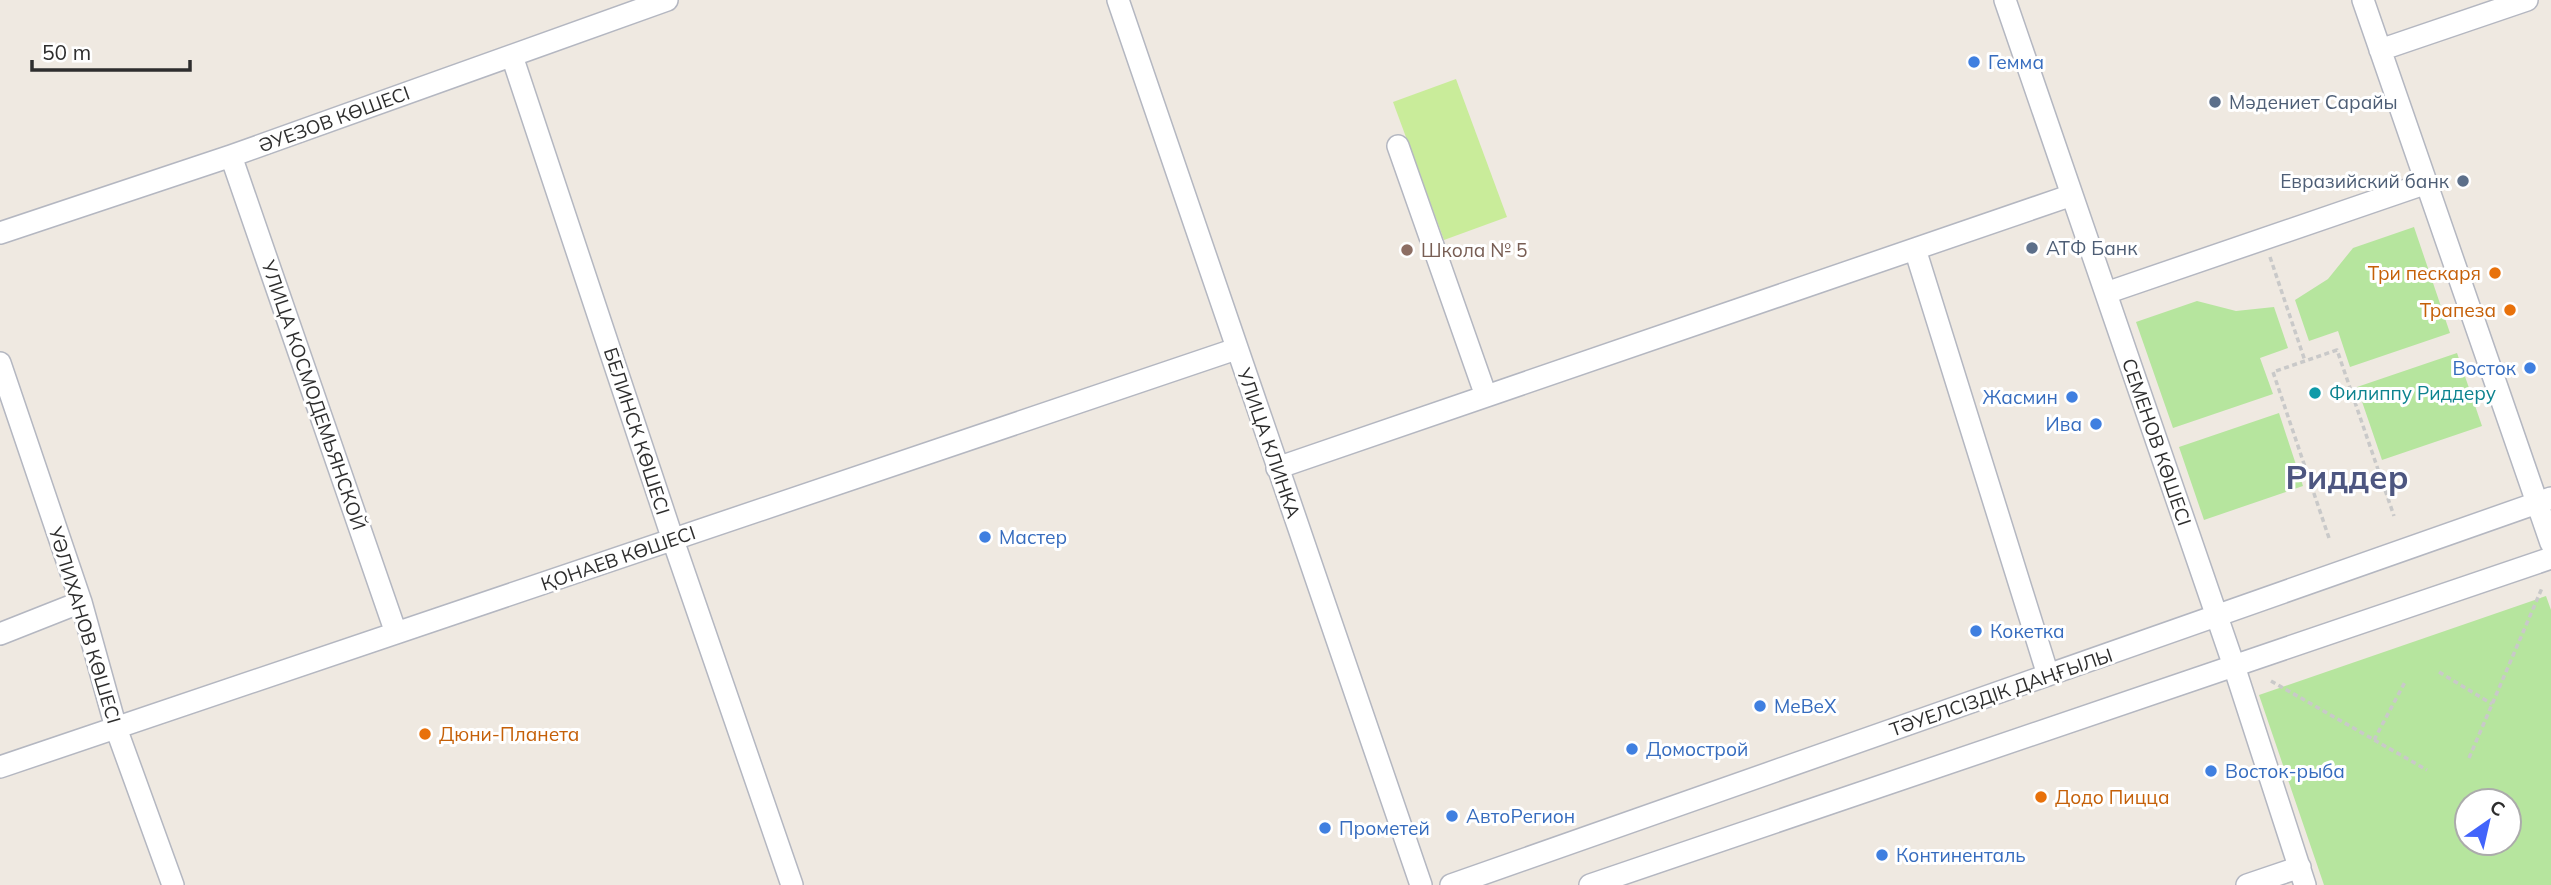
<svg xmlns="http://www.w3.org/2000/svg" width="2551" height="885" viewBox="0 0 2551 885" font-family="Mulish,sans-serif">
	<rect width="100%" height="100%" fill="#efe9e1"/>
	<path fill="#b6e59e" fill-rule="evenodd" d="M2414 227 2450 333 2350 367 2338 331 2309 341 2295 300 2328 279 2353 248Z
		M2197 301 2236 311 2274 307 2288 348 2260 358 2273 394 2173 428 2136 322Z
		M2457 353 2482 426 2382 460 2357 387Z
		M2279 413 2303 486 2204 520 2179 447Z
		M2546 596 2551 610V885H2324L2259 695ZM2467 801H2509V843H2467Z"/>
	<path fill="#c9ec9a" d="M1456 79 1507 217 1444 240 1393 102Z"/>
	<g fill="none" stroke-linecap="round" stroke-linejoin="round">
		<g stroke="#b4b7c1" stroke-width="24">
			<path id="minor" d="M1118 0 1421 885
				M2005 0 2234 666 2305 885
				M2363 0 2551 543
				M2380 50 2527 0
				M512 56 673 540 792 885
				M1398 146 1486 396
				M231 156 396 633
				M0 233 231 156 667 0
				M1915 249 2048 675
				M2106 293 2427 183
				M0 363 81 602 116 728 173 885
				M1277 468 2072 195
				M0 634 81 602
				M0 767 1236 349
				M1451 885 2551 498
				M1590 885 2551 558
				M2247 885 2300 867"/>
		</g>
		<path stroke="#c9c9c9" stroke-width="3.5" stroke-dasharray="5 3.5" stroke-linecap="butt" d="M2270 257 2305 361
			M2329 538 2273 372 2337 350 2394 516
			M2439 672 2492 704
			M2271 681 2427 770
			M2374 740 2405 682
			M2469 758 2542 588"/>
		<use href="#minor" stroke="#fff" stroke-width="21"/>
	</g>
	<g fill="#3f7fe0" stroke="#fff" stroke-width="2.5">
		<circle cx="1974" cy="62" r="7"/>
		<circle cx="2530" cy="368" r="7"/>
		<circle cx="2072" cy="397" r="7"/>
		<circle cx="2096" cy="424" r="7"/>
		<circle cx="985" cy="537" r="7"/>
		<circle cx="1976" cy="631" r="7"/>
		<circle cx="1760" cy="706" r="7"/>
		<circle cx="1632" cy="749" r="7"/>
		<circle cx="2211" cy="771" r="7"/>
		<circle cx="1452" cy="816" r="7"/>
		<circle cx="1325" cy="828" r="7"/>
		<circle cx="1882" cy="855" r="7"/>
	</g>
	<g fill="#5c6f8a" stroke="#fff" stroke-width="2.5">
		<circle cx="2215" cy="102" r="7"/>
		<circle cx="2463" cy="181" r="7"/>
		<circle cx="2032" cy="248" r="7"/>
	</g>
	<circle fill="#8d6e63" stroke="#fff" stroke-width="2.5" cx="1407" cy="250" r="7"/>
	<g fill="#e8710a" stroke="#fff" stroke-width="2.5">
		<circle cx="2495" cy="273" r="7"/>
		<circle cx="2510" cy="310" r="7"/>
		<circle cx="425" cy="734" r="7"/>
		<circle cx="2041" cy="797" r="7"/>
	</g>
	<circle fill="#0f9aa8" stroke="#fff" stroke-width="2.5" cx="2315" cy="393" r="7"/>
	<g text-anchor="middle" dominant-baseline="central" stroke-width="6" stroke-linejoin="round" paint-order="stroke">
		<g font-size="19" fill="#366cbe" stroke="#fff" text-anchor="start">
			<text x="1988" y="62">Гемма</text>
			<text x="2516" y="368" text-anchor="end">Восток</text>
			<text x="2058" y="397" text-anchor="end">Жасмин</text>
			<text x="2082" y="424" text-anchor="end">Ива</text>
			<text x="999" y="537">Мастер</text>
			<text x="1990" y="631">Кокетка</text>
			<text x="1774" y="706">MeBeX</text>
			<text x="1646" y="749">Домострой</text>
			<text x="2225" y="771">Восток-рыба</text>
			<text x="1466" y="816">АвтоРегион</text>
			<text x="1339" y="828">Прометей</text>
			<text x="1896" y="855">Континенталь</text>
		</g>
		<g font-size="19" fill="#4e5e75" stroke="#fff" text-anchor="start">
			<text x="2229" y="102">Мәдениет Сарайы</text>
			<text x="2449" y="181" text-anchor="end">Евразийский банк</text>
			<text x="2046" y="248">АТФ Банк</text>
		</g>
		<g font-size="19" fill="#2e2e2e" stroke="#fff">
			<text transform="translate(334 119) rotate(-20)">ӘУЕЗОВ КӨШЕСІ</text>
			<text transform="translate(314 395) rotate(71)">УЛИЦА КОСМОДЕМЬЯНСКОЙ</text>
			<text transform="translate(637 431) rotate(72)">БЕЛИНСК КӨШЕСІ</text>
			<text transform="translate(2157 442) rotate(71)">СЕМЕНОВ КӨШЕСІ</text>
			<text transform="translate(1269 443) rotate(71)">УЛИЦА КЛИНКА</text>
			<text transform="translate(618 558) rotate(-19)">ҚОНАЕВ КӨШЕСІ</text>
			<text transform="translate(85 625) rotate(73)">УӘЛИХАНОВ КӨШЕСІ</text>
			<text transform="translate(2001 692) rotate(-19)">ТӘУЕЛСІЗДІК ДАҢҒЫЛЫ</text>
		</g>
		<g font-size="19" fill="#785e54" stroke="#fff" text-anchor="start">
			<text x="1421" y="250">Школа № 5</text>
		</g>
		<g font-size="19" fill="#c56008" stroke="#fff" text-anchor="end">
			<text x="2481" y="273">Три пескаря</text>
			<text x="2496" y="310">Трапеза</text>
			<text x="439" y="734" text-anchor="start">Дюни-Планета</text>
			<text x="2055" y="797" text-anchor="start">Додо Пицца</text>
		</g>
		<g font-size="19" fill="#0d838f" stroke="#fff" text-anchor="start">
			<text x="2329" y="393">Филиппу Риддеру</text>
		</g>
		<g font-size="33" font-weight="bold" fill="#4d5680" stroke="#fff">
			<text x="2347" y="476">Риддер</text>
		</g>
	</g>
	<g transform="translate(2488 822) rotate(34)"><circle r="33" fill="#ffffff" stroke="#ababab" stroke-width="2"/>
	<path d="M0-5L12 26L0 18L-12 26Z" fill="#4264fb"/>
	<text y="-10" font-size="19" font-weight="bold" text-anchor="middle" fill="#2e2e2e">С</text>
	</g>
	<path d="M32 60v10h158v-10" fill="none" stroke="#2e2e2e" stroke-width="3.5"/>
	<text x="42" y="60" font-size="21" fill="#2e2e2e" stroke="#ffffff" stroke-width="5" paint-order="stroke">50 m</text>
</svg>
